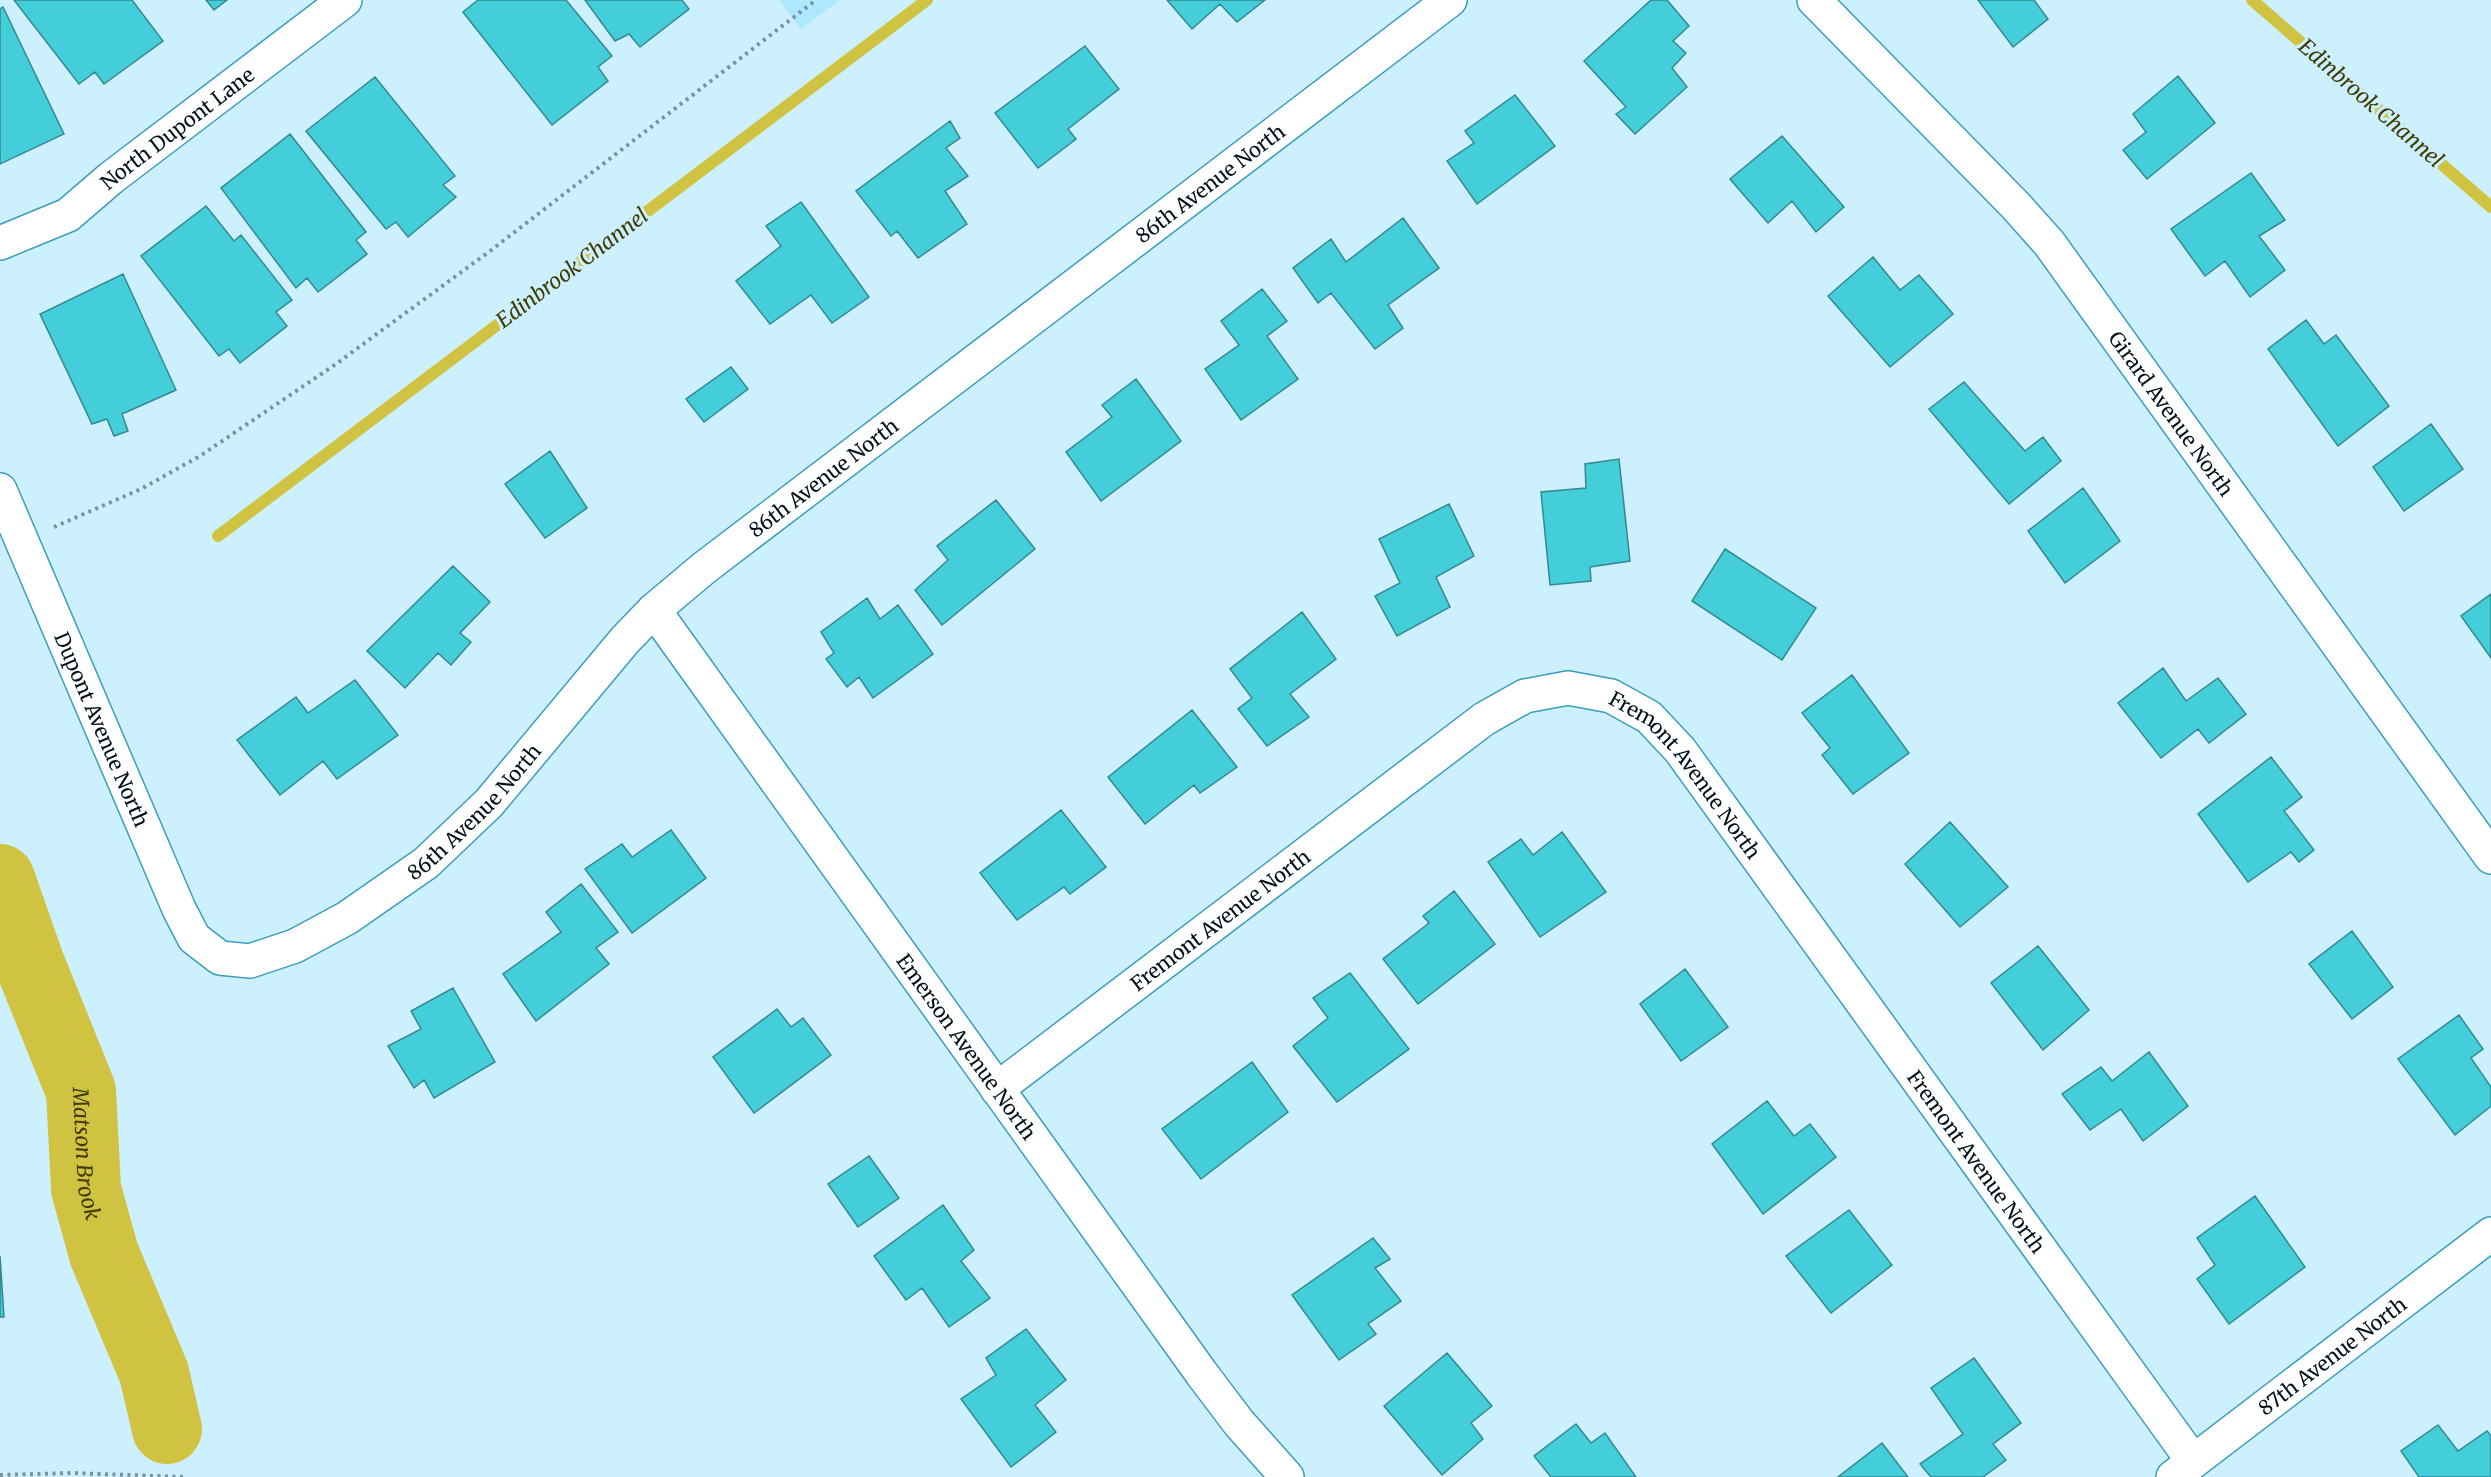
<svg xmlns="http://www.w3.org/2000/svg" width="2491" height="1477" viewBox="0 0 2491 1477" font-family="Merriweather,serif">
	<rect width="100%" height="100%" fill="#cdf0fe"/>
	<path fill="#ade8fe" d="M779 0H840L801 29Z"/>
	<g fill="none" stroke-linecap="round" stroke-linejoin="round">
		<path stroke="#d0c342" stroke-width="12" d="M2252 0 2491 207
			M218 536 927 0"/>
		<path stroke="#d0c342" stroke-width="70" id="s1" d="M0 879 29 962 81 1091 86 1189 104 1254 154 1373 167 1429"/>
	</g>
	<path fill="#43ceda" stroke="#338991" stroke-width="1.5" d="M14 0H132L163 41 104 84 95 72 79 84Z
		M206 0H227L214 10Z
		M478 0H566L612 56 598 67 608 81 552 125 463 12Z
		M585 0H682L689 9 640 47 629 34 615 41Z
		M1167 0H1265L1237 22 1220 4 1192 29Z
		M1651 0H1667L1689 26 1673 41 1686 53 1672 68 1687 87 1635 134 1616 114 1626 107 1584 61Z
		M1978 0H2034L2048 19 2013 47Z
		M3 7 64 134 0 164V9Z
		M1085 46 1119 89 1068 129 1076 139 1038 168 995 113Z
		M2178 76 2215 123 2147 179 2123 150 2146 132 2133 114Z
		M375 77 455 176 443 185 456 197 408 237 396 222 386 229 306 131Z
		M1515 95 1555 146 1477 204 1447 161 1474 143 1465 131Z
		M950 121 960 138 946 148 968 176 945 191 967 224 918 258 897 231 891 236 856 191Z
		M290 134 366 232 356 240 367 254 318 292 307 278 296 288 221 188Z
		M1782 136 1844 207 1816 232 1792 201 1768 223 1730 179Z
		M2251 173 2285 220 2259 236 2285 270 2250 297 2225 261 2205 276 2171 229Z
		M801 202 869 297 832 323 811 295 770 324 736 281 781 246 766 226Z
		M206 206 234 241 241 235 292 300 276 312 287 326 240 363 229 349 219 356 141 256Z
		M1403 218 1439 268 1388 305 1403 328 1375 349 1331 293 1318 303 1293 268 1331 239 1346 262Z
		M1873 257 1900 290 1919 275 1953 314 1890 367 1828 296Z
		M123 274 176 390 122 414 128 431 114 436 107 419 92 424 40 314Z
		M1262 289 1287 321 1267 336 1298 379 1241 420 1205 369 1239 345 1221 321Z
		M2306 320 2324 344 2336 335 2389 406 2338 446 2268 349Z
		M731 367 748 389 704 422 686 399Z
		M1136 379 1181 441 1101 501 1066 452 1112 417 1102 405Z
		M1964 382 2025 451 2043 437 2061 461 2009 504 1929 409Z
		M2431 424 2463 469 2404 511 2373 467Z
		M550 451 587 508 545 538 505 484Z
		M1619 459 1630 561 1590 567 1591 581 1550 585 1541 492 1586 488 1585 464Z
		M2083 488 2120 541 2065 583 2028 531Z
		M996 500 1035 549 942 625 915 590 948 560 937 546Z
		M1449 504 1474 556 1436 577 1450 607 1397 636 1375 596 1400 583 1379 539Z
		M1725 549 1816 608 1782 660 1692 601Z
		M453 566 490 602 460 633 471 642 451 665 438 653 405 688 367 651Z
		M2491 594V658L2461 616Z
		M867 598 880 619 898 605 933 654 873 698 859 677 847 687 826 659 834 653 821 632Z
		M1302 612 1336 659 1290 694 1309 717 1267 746 1238 709 1252 698 1230 669Z
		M2163 668 2186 701 2218 678 2246 714 2209 743 2198 729 2161 758 2118 703Z
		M1852 675 1909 753 1853 794 1822 755 1830 748 1802 713Z
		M355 680 398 735 337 779 323 761 280 795 237 740 296 697 308 713Z
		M1192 710 1237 767 1200 793 1194 785 1145 824 1108 777Z
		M2271 757 2302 797 2284 811 2314 850 2299 862 2291 852 2248 882 2198 814Z
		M1061 810 1106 867 1070 894 1064 887 1017 920 980 873Z
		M1950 822 2008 887 1960 927 1905 864Z
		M671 830 706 878 632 933 585 869 622 844 632 857Z
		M1562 832 1606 892 1540 937 1488 862 1521 839 1533 855Z
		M581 884 618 932 596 948 609 964 536 1021 503 974 561 932 546 912Z
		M1454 891 1495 944 1418 1004 1383 959 1429 923 1423 916Z
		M2352 931 2393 987 2352 1019 2309 964Z
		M2038 946 2089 1010 2043 1050 1991 983Z
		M1685 969 1728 1027 1681 1061 1640 1004Z
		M1350 973 1409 1049 1337 1102 1293 1046 1328 1018 1313 998Z
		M453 988 495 1062 434 1098 424 1080 414 1088 388 1046 421 1029 411 1011Z
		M777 1009 791 1027 803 1018 831 1055 754 1113 713 1057Z
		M2459 1015 2483 1049 2471 1058 2491 1087V1106L2455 1135 2398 1059Z
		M2149 1052 2188 1106 2143 1141 2121 1109 2090 1130 2062 1094 2101 1067 2112 1081Z
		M1252 1062 1288 1112 1201 1179 1162 1129Z
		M1767 1101 1794 1136 1810 1124 1836 1157 1763 1214 1712 1144Z
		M869 1156 899 1198 858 1227 828 1184Z
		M2255 1196 2305 1267 2229 1324 2197 1279 2215 1265 2197 1238Z
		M943 1205 974 1250 961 1261 990 1298 949 1327 922 1288 906 1300 874 1256Z
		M1849 1210 1892 1265 1831 1313 1786 1256Z
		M1373 1238 1390 1259 1375 1268 1401 1301 1368 1324 1376 1334 1339 1360 1292 1295Z
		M0 1256 4 1317H0Z
		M1026 1329 1066 1380 1035 1405 1056 1432 1011 1467 961 1399 996 1375 986 1358Z
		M1447 1353 1492 1406 1471 1423 1483 1439 1442 1475 1384 1406Z
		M1974 1358 2021 1423 1993 1444 2006 1460 1983 1477H1931L1920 1464 1963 1434 1931 1388Z
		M1576 1424 1591 1443 1605 1433 1636 1477H1551L1534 1456Z
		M2438 1425 2458 1451 2487 1431 2491 1436V1477H2419L2401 1451Z
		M1882 1443 1908 1477H1838Z"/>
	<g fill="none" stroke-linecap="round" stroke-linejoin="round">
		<g stroke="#3a9dbe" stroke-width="36">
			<g id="street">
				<path id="s2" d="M1814 0 2016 206 2049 243 2491 857"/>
				<path id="s3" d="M0 243 68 215 111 178 345 0"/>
				<path id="s4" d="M0 490 179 909 194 938 220 958 250 961 295 946 347 918 426 863 489 803 625 640 654 610 704 568 1450 0"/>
				<path id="s5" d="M654 610 1202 1374 1239 1423 1287 1477"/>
				<path id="s6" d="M997 1089 1484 719 1525 696 1568 688 1611 696 1649 717 1680 750 2193 1461"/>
				<path id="s7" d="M2173 1477 2491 1234"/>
			</g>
		</g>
		<path stroke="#77939e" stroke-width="4" stroke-dasharray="3 4.5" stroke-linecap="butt" d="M54 527 141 489 200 456 336 364 490 251 816 0
			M0 1475 72 1473 184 1477"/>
		<use href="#street" stroke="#fff" stroke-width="33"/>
	</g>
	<g text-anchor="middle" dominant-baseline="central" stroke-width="6" stroke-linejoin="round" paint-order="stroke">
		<g font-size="20" fill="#011219" stroke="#cdf0fe">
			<text stroke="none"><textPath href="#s3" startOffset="213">North Dupont Lane</textPath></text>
			<text stroke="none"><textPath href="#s4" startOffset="1796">86th Avenue North</textPath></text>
			<text stroke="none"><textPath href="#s2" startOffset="548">Girard Avenue North</textPath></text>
			<text stroke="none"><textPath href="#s4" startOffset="1310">86th Avenue North</textPath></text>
			<text stroke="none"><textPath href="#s4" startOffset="260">Dupont Avenue North</textPath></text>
			<text stroke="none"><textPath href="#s6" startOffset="856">Fremont Avenue North</textPath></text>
			<text stroke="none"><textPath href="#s4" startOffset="824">86th Avenue North</textPath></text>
			<text stroke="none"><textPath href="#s6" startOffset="280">Fremont Avenue North</textPath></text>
			<text stroke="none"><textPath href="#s5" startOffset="537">Emerson Avenue North</textPath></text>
			<text stroke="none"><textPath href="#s6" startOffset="1342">Fremont Avenue North</textPath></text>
			<text stroke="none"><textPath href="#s7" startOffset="200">87th Avenue North</textPath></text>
		</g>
		<g font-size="21" font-style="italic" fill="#413c05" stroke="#cdf0fe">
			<text transform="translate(2371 103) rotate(41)">Edinbrook Channel</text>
			<text transform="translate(572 268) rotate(-37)">Edinbrook Channel</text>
			<text stroke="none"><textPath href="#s1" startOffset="290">Matson Brook</textPath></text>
		</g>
	</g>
</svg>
